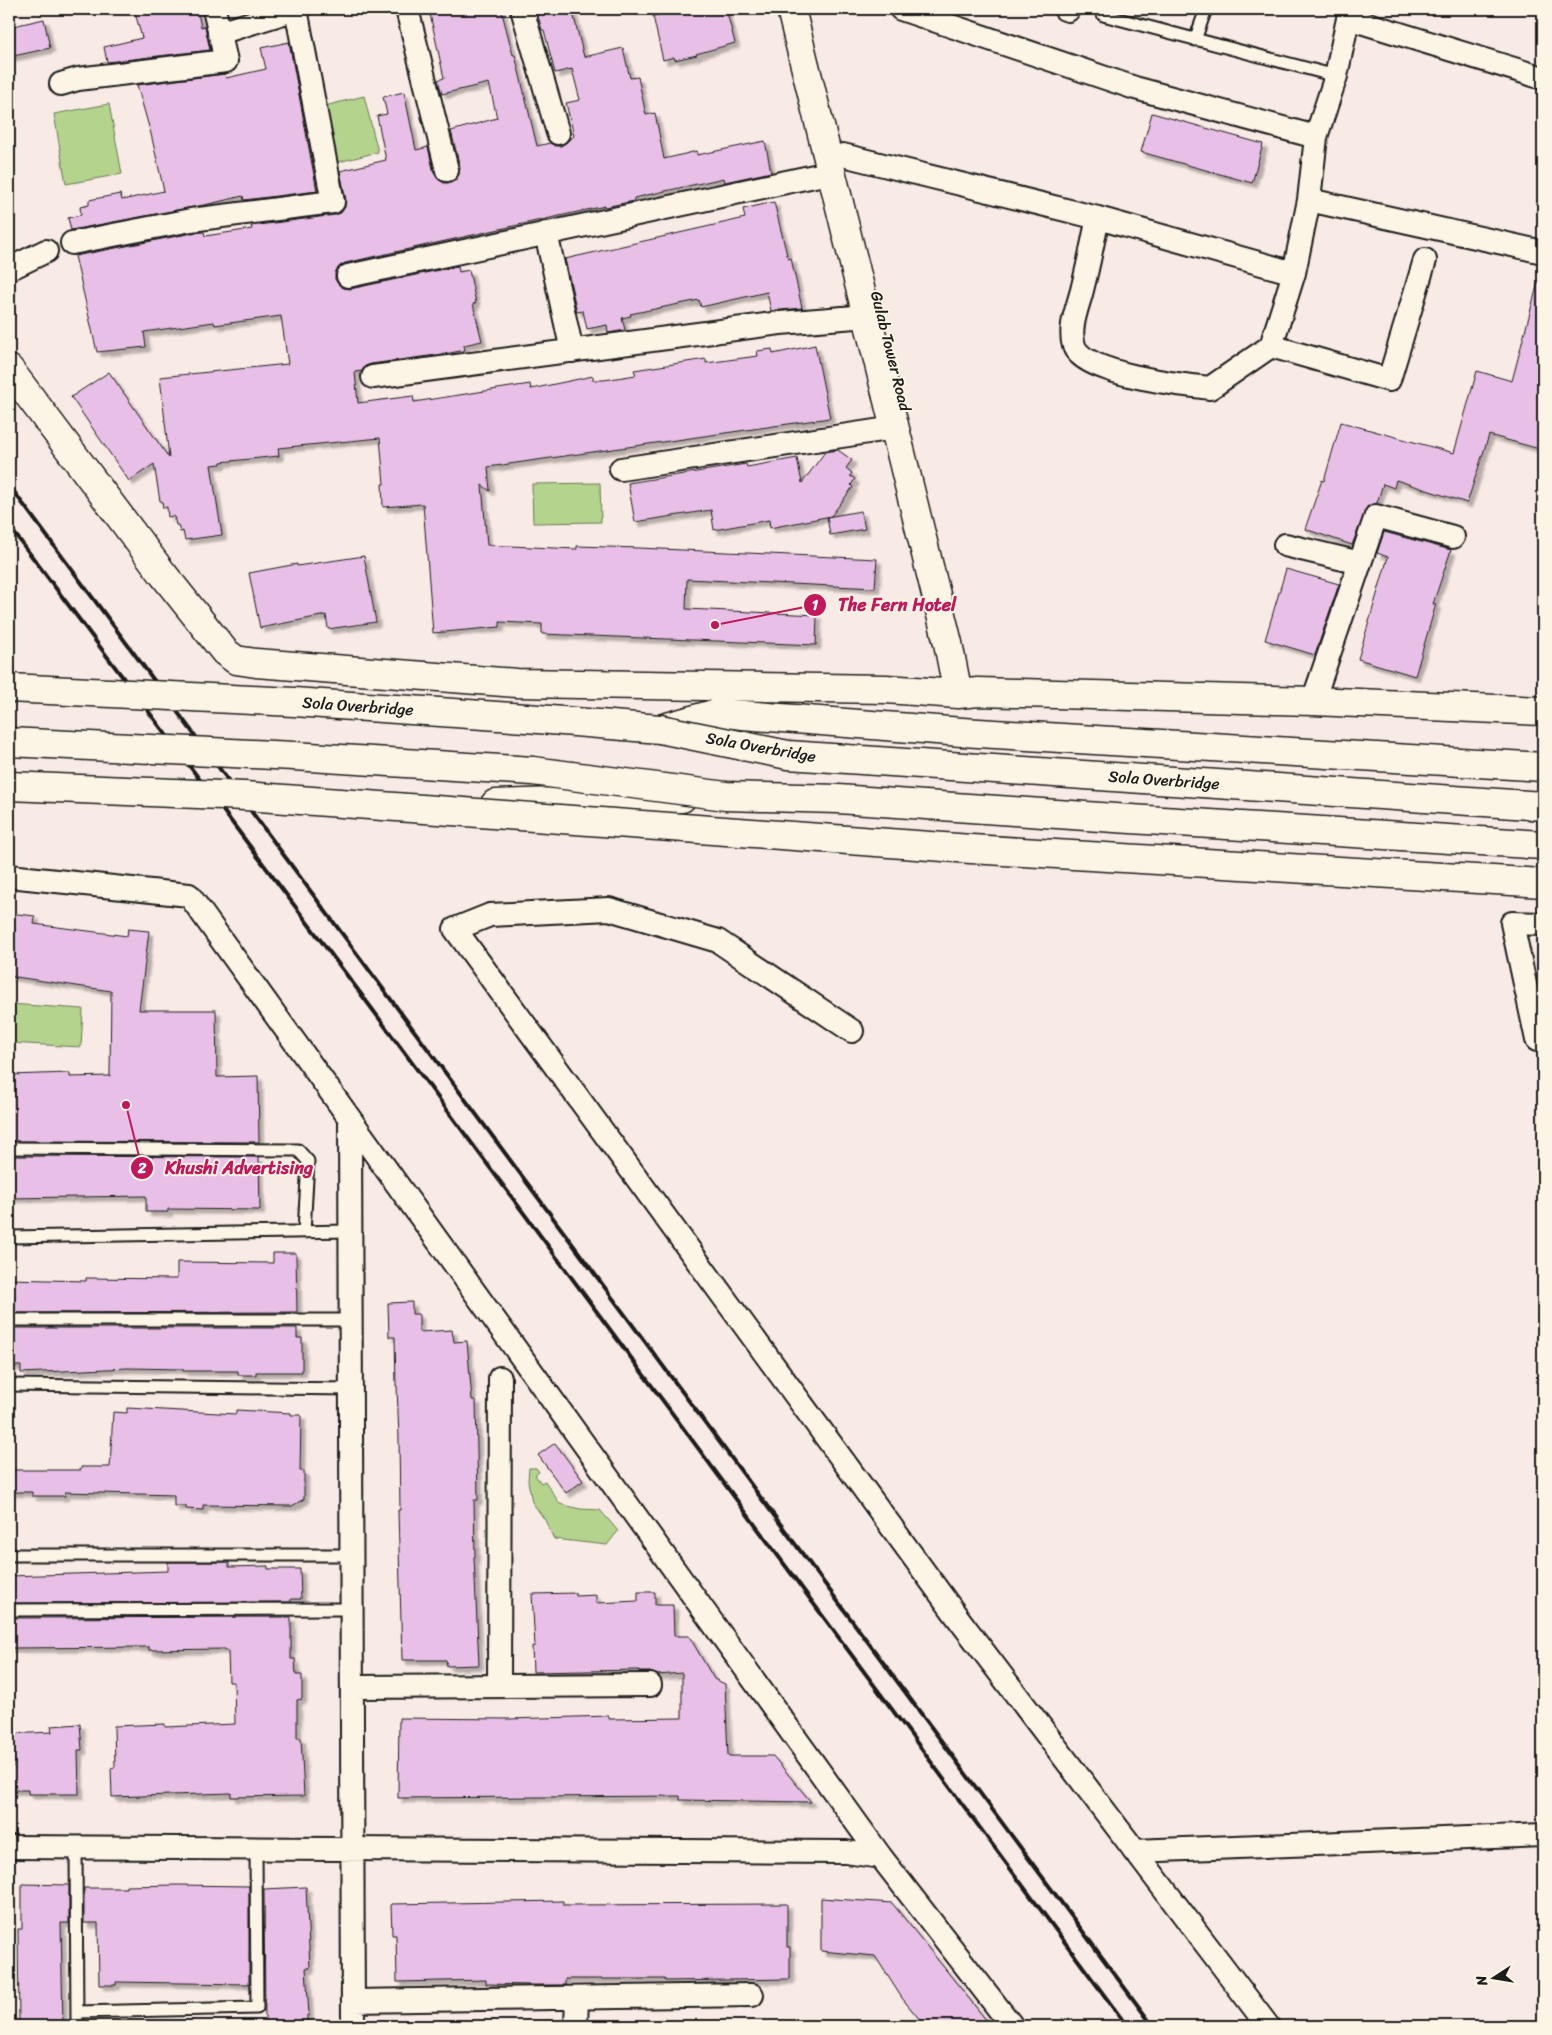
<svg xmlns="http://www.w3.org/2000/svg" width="1552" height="2035" viewBox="0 0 1552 2035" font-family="Sriracha,sans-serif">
	<defs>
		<filter id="shadow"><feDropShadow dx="4.5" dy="4.5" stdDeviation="1" flood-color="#0004"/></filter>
	</defs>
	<rect width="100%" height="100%" fill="#f8eae5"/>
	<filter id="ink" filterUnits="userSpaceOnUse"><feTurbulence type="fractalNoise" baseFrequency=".02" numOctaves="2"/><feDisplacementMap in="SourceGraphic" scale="10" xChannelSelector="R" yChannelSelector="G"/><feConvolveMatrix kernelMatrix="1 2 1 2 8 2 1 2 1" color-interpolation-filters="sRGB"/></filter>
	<g filter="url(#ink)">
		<path fill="#b4d48e" stroke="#687855" d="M364 96 378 152 331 164 317 108Z
			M109 104 122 174 66 184 54 114Z
			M600 483 601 522 533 523 532 484Z
			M9 1004 83 1009 81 1047 9 1043Z
			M529 1468H536L539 1472 535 1475 541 1483 545 1481 560 1504 580 1509 600 1510 618 1531 607 1545 554 1539 545 1520 532 1502 528 1481Z"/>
		<path fill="#e8bfe6" stroke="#1c1c1c" filter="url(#shadow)" d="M134 9H197L201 27 205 26 210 50 107 62 104 47 142 38Z
			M451 9H501L513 55H515L537 146 550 143 555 146H561L574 136 566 103 580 100 572 69 555 73 544 30H542L536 9H572L584 57 623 48 630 78 638 77 646 115 655 113 664 159 697 151V155L765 141 771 172 725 182 724 178 634 198V201L605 207V206L345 263 340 266 335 272V279L338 284 344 288 350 289 458 266 459 272 469 270 476 303 473 304 482 341 464 345 465 350 450 353 371 364 365 366 362 371 355 372 358 403 413 396 414 402 530 384 531 389 593 376V380H604L636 375 634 370 706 359V363L758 356 757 351 772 349 773 354 815 345 830 418 488 467 490 491 482 485 487 545 577 549V546L639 548 877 559 875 588 687 579 686 609 817 615 816 645 542 634V624L500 622V627L433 633 423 504 383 507 382 484H384L380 438 278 448 279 456 221 462V464L211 465 222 535 185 540 183 531 180 532 178 525H176L174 516 168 517 167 507 163 508 162 501H160L154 464 129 481 71 397 109 372 169 458 160 377 288 364 281 316 215 325 214 322 144 332 146 347 97 352 75 256 193 233 204 232 205 236 252 229 251 226 335 215 341 213 345 207 346 200 340 171 386 160 377 116 387 114 383 97 404 92 416 150 428 147 434 173 438 179 444 183H451L456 180 459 174 460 167 451 131 497 118 489 83 442 94 438 80 444 78 430 14Z
			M686 9H726L735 43 696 54 697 55 675 60 674 57 663 60 653 16Z
			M44 19 50 48 9 57V27Z
			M289 42 317 191 244 200 243 196 209 204 71 230 68 218 81 215 80 207 89 205V200L120 194 122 200 164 191 151 134 137 85 225 74 226 78 266 69 261 48Z
			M1152 113 1263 144 1252 183 1141 152Z
			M774 202 788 259 791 258 802 308 771 311 767 292 701 307 699 300 630 314 631 316 622 318 625 330 608 333 607 325 587 329 583 311 577 312 565 259 745 218 743 209Z
			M1538 282 1543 283V450L1489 435 1467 503 1396 480 1394 488 1383 484 1377 503 1367 507 1352 545 1305 529 1322 480 1324 481 1341 422 1454 453 1477 371 1512 381Z
			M838 450 852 460 846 468 852 473 850 476 855 479 851 485 853 487 831 516 770 528 769 520 714 530 711 510 635 522 628 483 746 464 747 467 797 458 802 483 825 452Z
			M861 511 865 529 830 535 827 517Z
			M1384 532 1451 550 1433 604H1436L1415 676 1358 659 1388 557 1377 553Z
			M364 556 376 622 328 629 326 615 260 628 249 573 297 564V566Z
			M1286 569 1339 584 1315 655 1265 640Z
			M9 913 35 916 34 924 127 936 128 929 149 931 139 1010H216L217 1077 258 1076 259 1142 9 1141V1075L70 1073V1077L110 1076 111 991 9 976Z
			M9 1156 259 1157 260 1210 168 1209V1212H146V1196L9 1198Z
			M273 1253H296L297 1312 9 1313V1279L86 1281V1278L177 1279V1262L273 1263Z
			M412 1302V1314H419V1332L452 1330 454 1342 467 1341 472 1400H476L478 1500H474L475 1557H474L479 1665 447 1666 446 1660H402L398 1510H400L399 1439 397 1386H396L395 1337H389L388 1303Z
			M9 1328H297V1338H302V1372H256V1375H238V1371H183V1369L128 1368 21 1373V1366H9Z
			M127 1408 236 1414V1410L291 1413V1415H301L300 1471H304V1499L292 1506 203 1505V1510L186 1509V1506H174V1495L65 1492V1496H32V1492H9V1470H81V1467H110L113 1412 127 1413Z
			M555 1443 583 1481 566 1493 538 1455Z
			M168 1562H229V1567L268 1566V1569H300L301 1599H291V1602L9 1603V1576L168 1571Z
			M638 1592H655V1605H673L674 1636H689L714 1679 725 1684 728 1756H773L811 1802 680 1800V1796L398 1798 399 1718 509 1719 609 1716V1719L682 1718V1673L658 1675 650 1672H639V1670L533 1672 532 1646H535L532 1594 576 1593V1596L596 1595V1603L638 1601Z
			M9 1618 291 1617V1659H295L296 1675H302V1699L297 1700V1738H301L304 1796 231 1797V1793L112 1797 111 1768 115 1767 114 1726 165 1724V1727L235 1724 234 1682H229L228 1651H225V1649L149 1650V1647L9 1648Z
			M80 1724 82 1750H78L79 1794H28V1790H9V1767H13L11 1734 52 1732 51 1726Z
			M22 1884 69 1885V1923H61L63 2026H19L18 1929H22Z
			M177 1885 249 1886V1984L116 1982V1985H99L98 1923H84V1888H126V1886Z
			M306 1887 310 1968H306L309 2015H307V2026H265L264 1889Z
			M821 1898 892 1903 991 2026H925L902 1998 875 1956 821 1951Z
			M563 1901V1905L787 1904V1947H790V1979L665 1981V1979H565V1985H529L486 1984V1980L397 1982 396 1935H392L391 1904Z"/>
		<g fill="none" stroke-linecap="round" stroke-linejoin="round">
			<g stroke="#1c1c1c" stroke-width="15">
				<path id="service" d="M1103 15 1336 76
					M1195 40 1206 9
					M9 1148 298 1150 308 1161 304 1232
					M9 1237 350 1231
					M9 1320H350
					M9 1385 352 1389
					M9 1555H351
					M9 1610 351 1609
					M76 1848 77 2026
					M77 2012 257 2008 256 1849"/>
			</g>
			<g stroke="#1c1c1c" stroke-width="26">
				<path id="minor" d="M407 9 447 170
					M522 9 558 133
					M901 9 1135 88 1316 137 1336 76 1350 9
					M1065 9 1068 10
					M1348 18 1543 78
					M219 33 296 9
					M61 84 78 79 226 61 214 9
					M1316 137 1309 200 1543 252
					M843 155 1098 218 1294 273
					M1098 218C1093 240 1089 263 1083 286 1079 305 1068 326 1074 346 1083 374 1182 385 1210 388L1271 346 1294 273 1309 200
					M546 233 572 351
					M72 243 191 220 333 202 296 9
					M9 269 46 251
					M348 276 833 172
					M1271 346 1389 380 1425 260
					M373 377 780 323 868 316
					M621 469 895 428
					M1285 545 1360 563
					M1313 701 1376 516 1453 537
					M9 876 189 895 881 1857
					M1543 924 1512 923 1537 1040 1543 1039
					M852 1031 718 941 609 909 490 915 455 929 958 1618 1268 2026
					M350 1120 353 2026
					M499 1686 500 1378
					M352 1687 650 1685
					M9 1847 846 1852 881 1857 1012 2026
					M1134 1851 1543 1835
					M353 2001 752 1995
					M576 2026 577 1998"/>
			</g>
			<g stroke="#1c1c1c" stroke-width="31">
				<path id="tertiary" d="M791 9 948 643 958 694
					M9 369 163 574 225 652 236 660 256 663 517 683 886 689 958 694 978 692 1313 701 1543 711"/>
			</g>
			<g stroke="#1c1c1c" stroke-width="31">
				<path id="primary" d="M660 729 717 713 962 732 1543 767"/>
			</g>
			<g stroke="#1c1c1c" stroke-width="31">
				<path id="trunk" d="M495 804 682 798"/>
			</g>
			<use href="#service" stroke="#fcf5e5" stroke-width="11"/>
			<use href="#minor" stroke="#fcf5e5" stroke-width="22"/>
			<use href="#tertiary" stroke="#fcf5e5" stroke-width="28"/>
			<use href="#primary" stroke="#fcf5e5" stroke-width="28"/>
			<use href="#trunk" stroke="#fcf5e5" stroke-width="28"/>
			<path stroke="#1c1c1c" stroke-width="4" d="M9 485 1153 2026
				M9 526 361 994 1127 2026"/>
			<g stroke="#1c1c1c" stroke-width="31" stroke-linecap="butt">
				<path id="secondary-bridge" d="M9 786 245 796 971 849 1543 883"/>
			</g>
			<g stroke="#1c1c1c" stroke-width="31" stroke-linecap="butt">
				<path id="trunk-bridge" d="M9 688 294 702 526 718 660 729 788 755 1543 806
					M9 742 294 756 533 771 726 796 838 799 1115 818 1543 845"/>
			</g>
			<use href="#secondary-bridge" stroke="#fcf5e5" stroke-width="28"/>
			<use href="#trunk-bridge" stroke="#fcf5e5" stroke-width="28"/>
		</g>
	</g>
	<g text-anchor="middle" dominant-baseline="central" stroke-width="4" stroke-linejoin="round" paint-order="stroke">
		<g font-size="16" fill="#1c1c1c" stroke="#fcf5e5">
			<text transform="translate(891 351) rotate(76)">Gulab Tower Road</text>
			<text transform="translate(358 706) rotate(4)">Sola Overbridge</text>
			<text transform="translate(761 747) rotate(10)">Sola Overbridge</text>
			<text transform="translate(1164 780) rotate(4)">Sola Overbridge</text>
		</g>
	</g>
	<path fill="none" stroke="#c2185b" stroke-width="2" d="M715 625L815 605M126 1105L142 1168"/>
	<g fill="#c2185b" stroke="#fcf5e5" stroke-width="2">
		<circle cx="715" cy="625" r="5"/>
		<circle cx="126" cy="1105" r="5"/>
		<circle cx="815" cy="605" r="12"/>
		<circle cx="142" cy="1168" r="12"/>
	</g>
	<g font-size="15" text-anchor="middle" font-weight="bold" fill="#fff">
		<text x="815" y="610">1</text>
		<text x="142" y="1173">2</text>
	</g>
	<g font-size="18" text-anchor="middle" font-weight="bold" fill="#c2185b" stroke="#fcf5e5" stroke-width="4" stroke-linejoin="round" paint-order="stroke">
		<text x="897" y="611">The Fern Hotel</text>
		<text x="239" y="1174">Khushi Advertising</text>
	</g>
	<rect width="1552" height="2035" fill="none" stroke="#fcf5e5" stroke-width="30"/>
	<rect x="15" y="15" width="1522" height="2005" fill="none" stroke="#1c1c1c" stroke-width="2" filter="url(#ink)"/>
	<g transform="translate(1494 1978) rotate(258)" stroke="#fcf5e5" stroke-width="4" paint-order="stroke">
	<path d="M0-4L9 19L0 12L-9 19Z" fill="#1c1c1c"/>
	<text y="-8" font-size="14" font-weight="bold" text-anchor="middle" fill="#1c1c1c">N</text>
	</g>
</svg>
